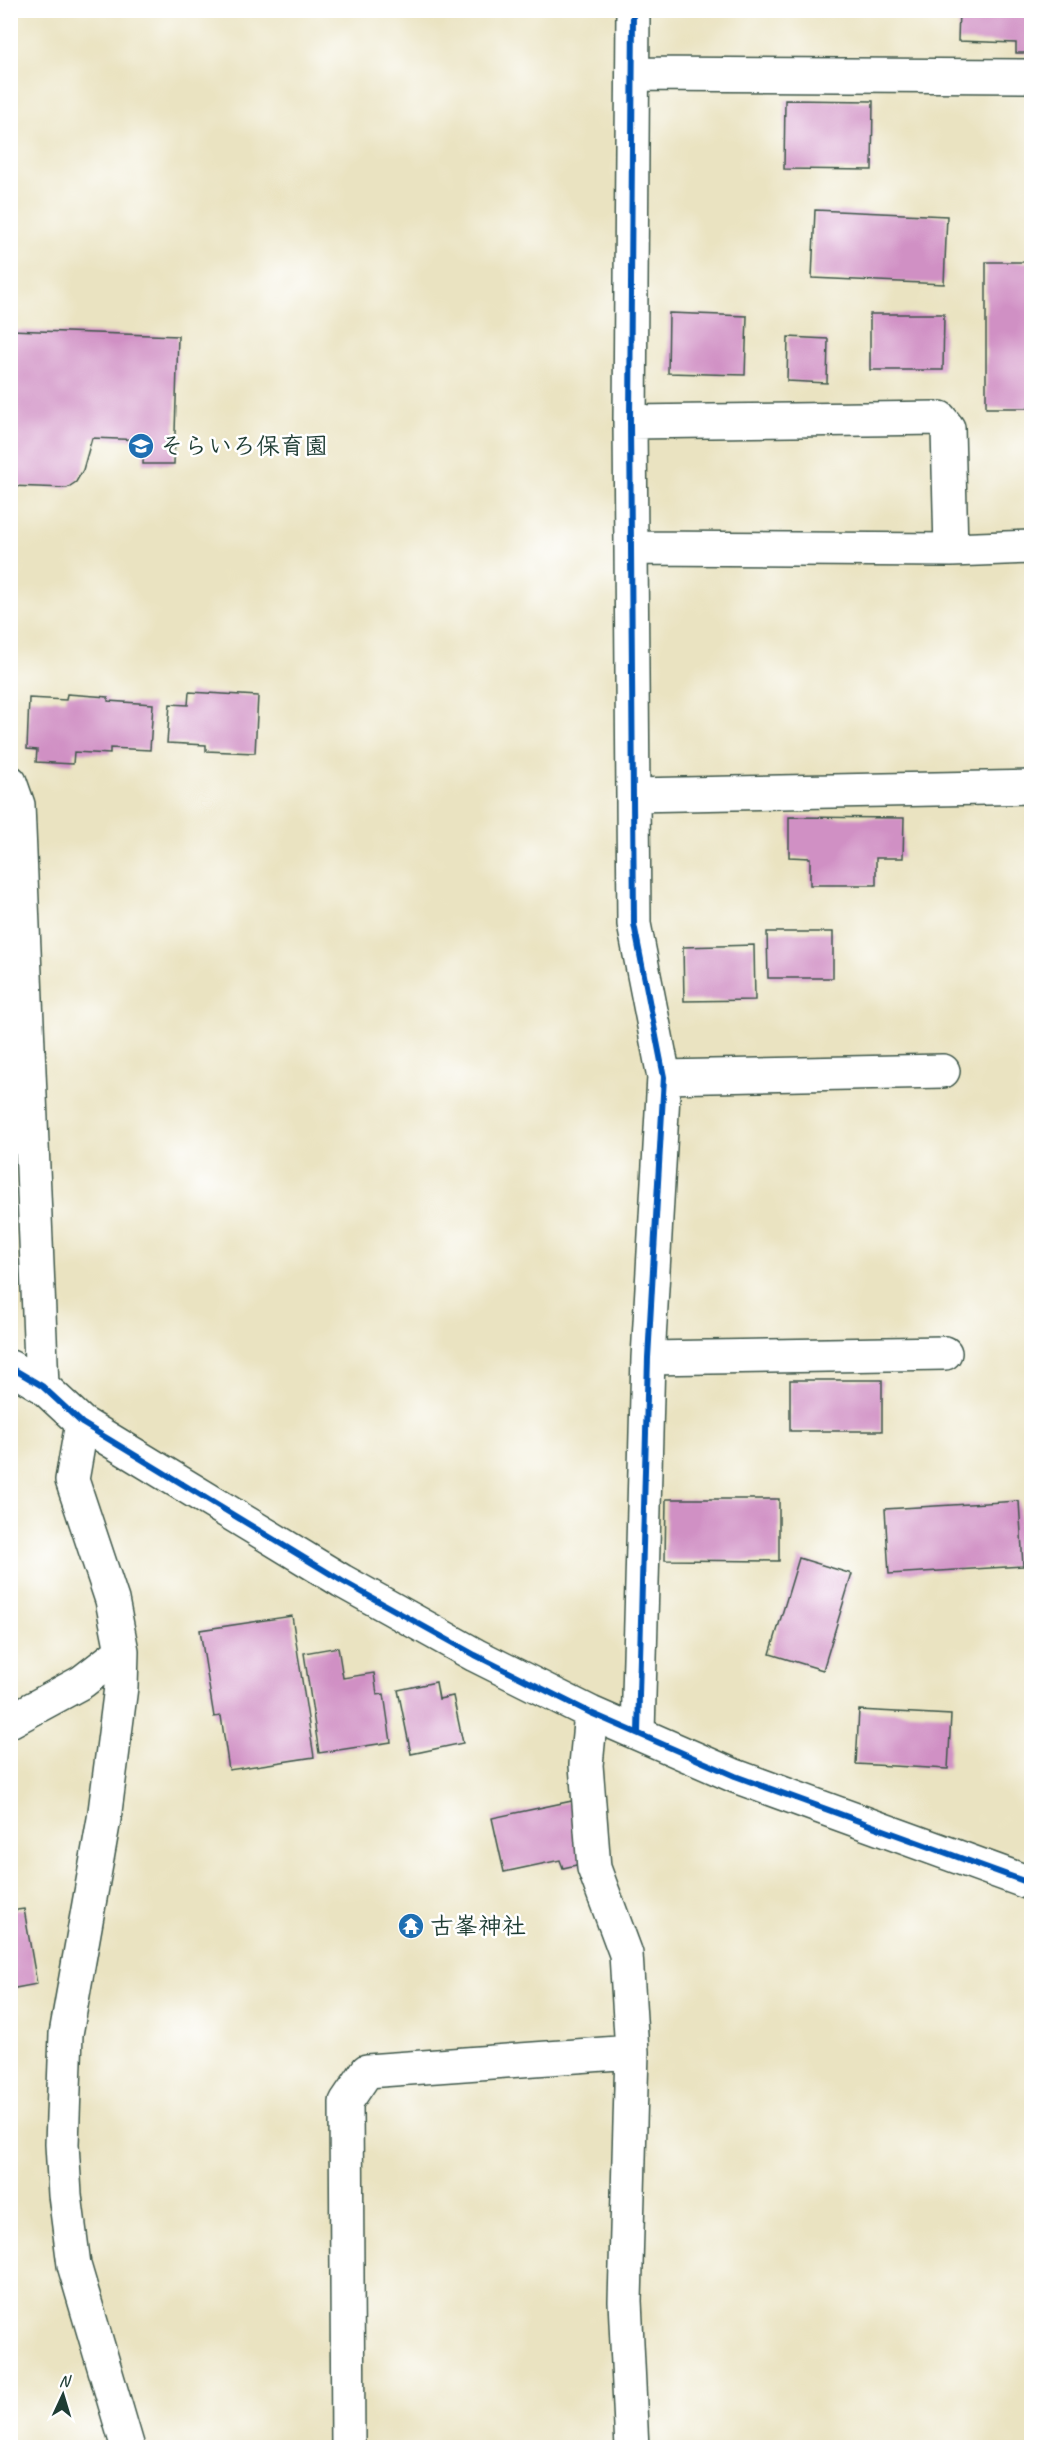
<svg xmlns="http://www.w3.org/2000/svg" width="1042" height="2458" viewBox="0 0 1042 2458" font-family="Caveat,'Klee One',sans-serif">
	<rect width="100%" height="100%" fill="#fff"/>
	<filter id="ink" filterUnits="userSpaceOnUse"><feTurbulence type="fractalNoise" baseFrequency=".0167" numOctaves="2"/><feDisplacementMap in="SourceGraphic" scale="12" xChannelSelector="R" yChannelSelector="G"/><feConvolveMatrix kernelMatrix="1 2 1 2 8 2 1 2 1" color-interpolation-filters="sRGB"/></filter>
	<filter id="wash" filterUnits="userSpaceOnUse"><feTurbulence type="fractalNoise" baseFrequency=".008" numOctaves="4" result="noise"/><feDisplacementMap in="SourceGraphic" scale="24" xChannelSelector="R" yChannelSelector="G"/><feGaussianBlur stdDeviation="1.35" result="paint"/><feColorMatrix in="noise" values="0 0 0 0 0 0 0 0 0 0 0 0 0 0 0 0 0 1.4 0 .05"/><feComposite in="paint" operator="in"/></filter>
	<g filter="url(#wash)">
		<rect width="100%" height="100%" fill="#eae3c1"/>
		<g id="blocks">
			<path fill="#d090c4" d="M959 10H1032V53H1016V43L958 41Z
				M785 100 873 101 872 170 784 169Z
				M815 210 947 216 944 284 812 278Z
				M986 262H1032V408H986Z
				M669 313 747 316 745 375 668 373Z
				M870 314H944L943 370H870Z
				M10 330 178 336 174 464H143L144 440 92 438 83 470 76 482 67 488 10 486Z
				M788 337 828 339 827 383 787 381Z
				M189 692 258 696 255 753 206 751V745L167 743 170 704 188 705Z
				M67 694 108 697V701L153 704 150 750 110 748V754L74 752 73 764 36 762 37 750 27 749 29 698 66 700Z
				M789 817 904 818 903 858H876V885H810V858L789 857Z
				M767 932H833V978H768Z
				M754 945 755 1000 684 1001 683 947Z
				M790 1380H882V1431H790Z
				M666 1499H779V1561L665 1560Z
				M1019 1501 1023 1566 889 1574 885 1509Z
				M799 1558 852 1574 823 1670 770 1654Z
				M292 1616 314 1757 229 1770 221 1716 214 1717 200 1630Z
				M338 1647 343 1678 374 1673 377 1695 384 1694 391 1742 319 1753 304 1653Z
				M436 1682 439 1699 453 1696 463 1743 411 1754 398 1690Z
				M859 1710 951 1715 948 1769 856 1764Z
				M572 1801 585 1863 563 1868 560 1860 504 1872 492 1818Z
				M24 1909 37 1984 10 1989V1911Z"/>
		</g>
	</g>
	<g filter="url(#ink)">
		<use href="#blocks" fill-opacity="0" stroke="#3d5649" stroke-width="1.5"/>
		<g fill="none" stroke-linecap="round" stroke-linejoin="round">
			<g stroke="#3d5649" stroke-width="36">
				<path id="minor" d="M633 10 630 422 634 924 664 1077 648 1358 638 1733
					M634 74 1032 76
					M630 422 940 418 948 428 951 550 632 548
					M951 550 1032 547
					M10 782 18 805 42 1386
					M634 795 1032 787
					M664 1077 943 1071
					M648 1358 945 1353
					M10 1367 42 1386 82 1423 342 1581 475 1655 591 1713 735 1776 1032 1884
					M82 1423 72 1480 112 1600 122 1651 121 1687 104 1819 66 2034 62 2144 65 2195 74 2265 128 2448
					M591 1713 586 1765 594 1868 626 1954 632 2052 625 2301 632 2448
					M10 1721 82 1682 122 1651
					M348 2448 346 2102 367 2071 632 2052"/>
			</g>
			<use href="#minor" stroke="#fff" stroke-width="33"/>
			<g stroke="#fff" stroke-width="10">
				<path id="cycleway" d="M633 10 630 422 634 924 664 1077 648 1358 638 1733
					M10 1367 42 1386 82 1423 342 1581 475 1655 591 1713 735 1776 1032 1884"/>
			</g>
			<use href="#cycleway" stroke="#0057b8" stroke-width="6"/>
		</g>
	</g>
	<defs>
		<g id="school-disc" transform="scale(1.35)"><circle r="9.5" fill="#1f6fb2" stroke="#fff"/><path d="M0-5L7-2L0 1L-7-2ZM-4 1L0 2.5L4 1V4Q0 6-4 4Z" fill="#fff"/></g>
		<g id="temple-disc" transform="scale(1.35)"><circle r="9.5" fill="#1f6fb2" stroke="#fff"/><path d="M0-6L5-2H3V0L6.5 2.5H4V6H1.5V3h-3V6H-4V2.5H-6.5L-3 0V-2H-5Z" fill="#fff"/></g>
	</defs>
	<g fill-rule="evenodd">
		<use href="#school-disc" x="141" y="446"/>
		<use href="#temple-disc" x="411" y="1926"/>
	</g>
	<g text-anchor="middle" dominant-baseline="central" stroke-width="5" stroke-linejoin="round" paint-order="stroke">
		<g font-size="24" font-weight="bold" fill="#1f3d34" stroke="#fff" text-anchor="start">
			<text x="160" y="446">そらいろ保育園</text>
			<text x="430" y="1926">古峯神社</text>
		</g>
	</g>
	<rect width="1042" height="2458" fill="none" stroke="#fff" stroke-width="36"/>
	<g transform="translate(63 2395) rotate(4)" stroke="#ffffff" stroke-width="4.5" paint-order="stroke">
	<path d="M0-4.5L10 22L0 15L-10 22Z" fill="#1f3d34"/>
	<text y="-9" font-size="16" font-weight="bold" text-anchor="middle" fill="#1f3d34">N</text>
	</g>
</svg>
